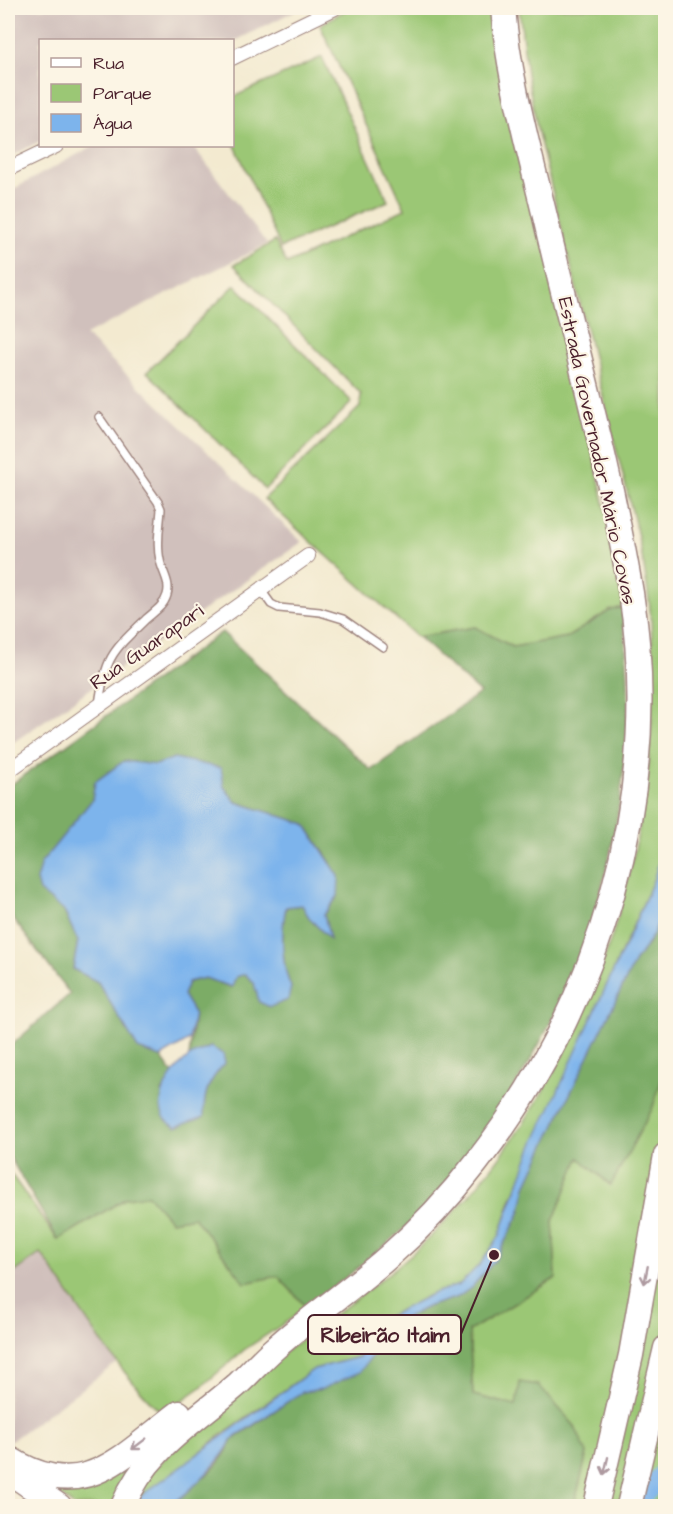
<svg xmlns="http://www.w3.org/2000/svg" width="673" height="1514" viewBox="0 0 673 1514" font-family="'Architects Daughter',sans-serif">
	<rect width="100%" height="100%" fill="#fcf5e5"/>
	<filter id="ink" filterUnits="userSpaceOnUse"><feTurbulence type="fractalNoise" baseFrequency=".0167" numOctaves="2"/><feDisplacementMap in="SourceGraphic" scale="12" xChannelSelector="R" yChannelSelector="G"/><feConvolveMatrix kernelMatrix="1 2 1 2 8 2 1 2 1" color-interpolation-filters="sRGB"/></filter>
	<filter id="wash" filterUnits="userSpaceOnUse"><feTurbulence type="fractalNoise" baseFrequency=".008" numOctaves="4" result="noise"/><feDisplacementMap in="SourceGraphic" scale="24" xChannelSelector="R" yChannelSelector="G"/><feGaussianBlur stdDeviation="1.35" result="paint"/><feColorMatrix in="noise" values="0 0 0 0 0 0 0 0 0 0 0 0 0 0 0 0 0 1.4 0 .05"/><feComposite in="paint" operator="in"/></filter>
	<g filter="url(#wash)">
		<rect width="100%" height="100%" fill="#f3ead0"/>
		<path fill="#d0c0bc" d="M8 8H300L233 42 40 40V141L8 158Z
			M93 146H193L267 244 85 335 302 542 8 746V192Z
			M41 1253 118 1362 8 1443V1277Z"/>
		<path fill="#9bc775" stroke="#727350" stroke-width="1.5" d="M349 8H494L606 511 623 607 609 611 568 637 513 647 475 627 417 637 264 499 360 407 361 394 234 265 275 241 287 264 405 209 320 25Z
			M519 8H665L666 842 653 881 512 1198 499 1237 481 1263 460 1285 434 1293 387 1317 359 1357 314 1369 221 1435 150 1493 132 1503 140 1481C182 1443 222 1401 267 1366 322 1322 382 1284 432 1235 591 1079 666 840 651 620 646 556 627 492 611 429 587 331 563 232 538 133L527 75Z
			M322 57 388 201 281 248 233 141V97Z
			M235 285 352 402 265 489 147 372Z
			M665 1070V1506H574L587 1453 517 1406 473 1395 469 1331 556 1278 553 1221 579 1157 610 1185 652 1109Z
			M8 1170 58 1240 126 1198 149 1195 171 1221 194 1217 245 1283 278 1276 307 1308 244 1350 200 1388 163 1414C114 1368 79 1307 41 1253L8 1277Z
			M163 1430 115 1506H73L43 1479 58 1481Z"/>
		<path fill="#7cac66" stroke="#636648" stroke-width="1.5" fill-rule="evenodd" d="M623 607C625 641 630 677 628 711 622 867 576 1003 486 1130 461 1164 436 1198 405 1228 374 1256 340 1282 307 1308L278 1276 245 1283 194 1217 171 1221 148 1195 126 1198 58 1240 8 1154V1048L70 994 8 912V787L222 632 371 770 480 693 418 637 475 627 513 647 568 637 609 611ZM174 758 224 787 236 802 305 824 331 863 338 896 324 915 330 939 310 919 302 905 286 907C281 929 281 966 291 987L254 983 245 974 235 977 231 987 205 978 188 982 183 995 194 1013 189 1057 211 1047 225 1063C209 1081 203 1092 204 1117L162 1092 174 1075 161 1057 138 1049 98 982 73 969 78 941 41 863 92 800 95 782 124 761 156 765Z
			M665 904V1070L652 1109 611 1185 579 1158 553 1221 556 1278 469 1331 473 1395 516 1406 520 1382 538 1385 574 1425 587 1453 574 1506H167C189 1488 222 1469 231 1441L302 1392 322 1389 379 1347 397 1322 429 1306 458 1297 472 1287 495 1260 520 1213 526 1186 546 1143 636 959 648 944Z"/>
		<path fill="#7db4ec" stroke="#646a8c" stroke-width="1.5" d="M174 758 221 768 224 787 236 802 305 824 339 876 338 896 324 915 330 939 310 919 302 905 286 907C281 929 281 966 291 987L288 1000 270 1007 259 1002 254 983 245 974 236 977 232 987 205 978 188 982 183 995 194 1013 189 1040 161 1057 138 1049 98 982 73 969 78 941 64 911 39 891 36 880 41 863 92 800 95 782 124 761 156 765Z
			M665 843C665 891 670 919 636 959L546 1143 526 1186 520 1213 495 1260 472 1287 458 1297 429 1306 397 1322 360 1372 322 1389 302 1392 231 1440C226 1456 181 1503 166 1506 154 1509 139 1506 127 1506L314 1369 359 1357 387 1317 434 1293 459 1285 481 1263 499 1237 532 1147 627 941 653 881Z
			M211 1047 223 1054 225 1063C209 1081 203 1092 204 1117L176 1127C145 1112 168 1073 189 1057 194 1053 204 1050 211 1047Z"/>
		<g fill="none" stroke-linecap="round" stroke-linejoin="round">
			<path stroke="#7db4ec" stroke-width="21" d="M631 1506 666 1472"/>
		</g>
	</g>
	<g filter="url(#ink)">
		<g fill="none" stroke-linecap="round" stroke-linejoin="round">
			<g stroke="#9e847e" stroke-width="10">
				<path id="lane" d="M261 590 271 604 279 608 320 612 343 619 383 647
					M99 705C105 657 112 652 146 619 154 612 164 606 167 595 171 582 162 572 160 560 156 543 160 526 161 509L158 502 99 417"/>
			</g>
			<g stroke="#9e847e" stroke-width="16">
				<path id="street" d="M232 58 335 8
					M8 169 56 146
					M8 771 308 556"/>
			</g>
			<g stroke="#9e847e" stroke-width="27">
				<path id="highway" d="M8 1458C84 1505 118 1459 179 1413
					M14 1475 59 1506
					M123 1506C146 1449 193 1423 238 1384 251 1372 262 1359 275 1348 311 1316 352 1289 388 1257 420 1229 450 1197 476 1163 601 1005 663 793 631 593 611 472 577 353 549 234 532 159 509 84 503 8
					M596 1506 631 1355 666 1155
					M629 1506 666 1348"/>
			</g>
			<use href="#lane" stroke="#fff" stroke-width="7"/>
			<use href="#street" stroke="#fff" stroke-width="14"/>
			<use href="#highway" stroke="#fff" stroke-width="24"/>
		</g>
		<defs><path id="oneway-shaft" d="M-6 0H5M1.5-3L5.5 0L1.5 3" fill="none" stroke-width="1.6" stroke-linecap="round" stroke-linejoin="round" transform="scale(1.5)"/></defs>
		<g stroke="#ae9aa0">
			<use href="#oneway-shaft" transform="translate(646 1275) rotate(101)"/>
			<use href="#oneway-shaft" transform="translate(139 1444) rotate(143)"/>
			<use href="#oneway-shaft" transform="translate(606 1466) rotate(103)"/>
		</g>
	</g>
	<g text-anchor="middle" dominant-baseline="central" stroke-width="4.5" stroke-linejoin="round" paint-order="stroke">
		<g font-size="20" fill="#4a1f2b" stroke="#fcf5e5">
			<text transform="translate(597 451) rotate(78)">Estrada Governador Mário Covas</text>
			<text transform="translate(147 647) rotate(-35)">Rua Guarapari</text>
		</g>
	</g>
	<path fill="none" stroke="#4a1f2b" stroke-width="2" d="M494 1255L461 1334"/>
	<circle fill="#4a1f2b" stroke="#fcf5e5" stroke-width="2" cx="494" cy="1255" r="6"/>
	<rect fill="#fcf5e5" stroke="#4a1f2b" stroke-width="2" x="308" y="1315" width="153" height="39" rx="6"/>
	<g font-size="21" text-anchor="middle" font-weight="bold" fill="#4a1f2b">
		<text x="385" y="1342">Ribeirão Itaim</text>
	</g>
	<rect width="673" height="1514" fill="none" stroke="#fcf5e5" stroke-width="30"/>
	<rect x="39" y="39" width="195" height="108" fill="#fcf5e5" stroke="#b59f9b" stroke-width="1.5"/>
	<rect x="51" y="58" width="30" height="9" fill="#ffffff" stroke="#b59f9b" stroke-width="1.5"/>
	<text x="93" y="69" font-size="18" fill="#4a1f2b">Rua</text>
	<rect x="51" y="84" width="30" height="18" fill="#9bc775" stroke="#b59f9b" stroke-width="1.5"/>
	<text x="93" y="99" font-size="18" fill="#4a1f2b">Parque</text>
	<rect x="51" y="114" width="30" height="18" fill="#7db4ec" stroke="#b59f9b" stroke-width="1.5"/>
	<text x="93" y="129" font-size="18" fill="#4a1f2b">Água</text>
</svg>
